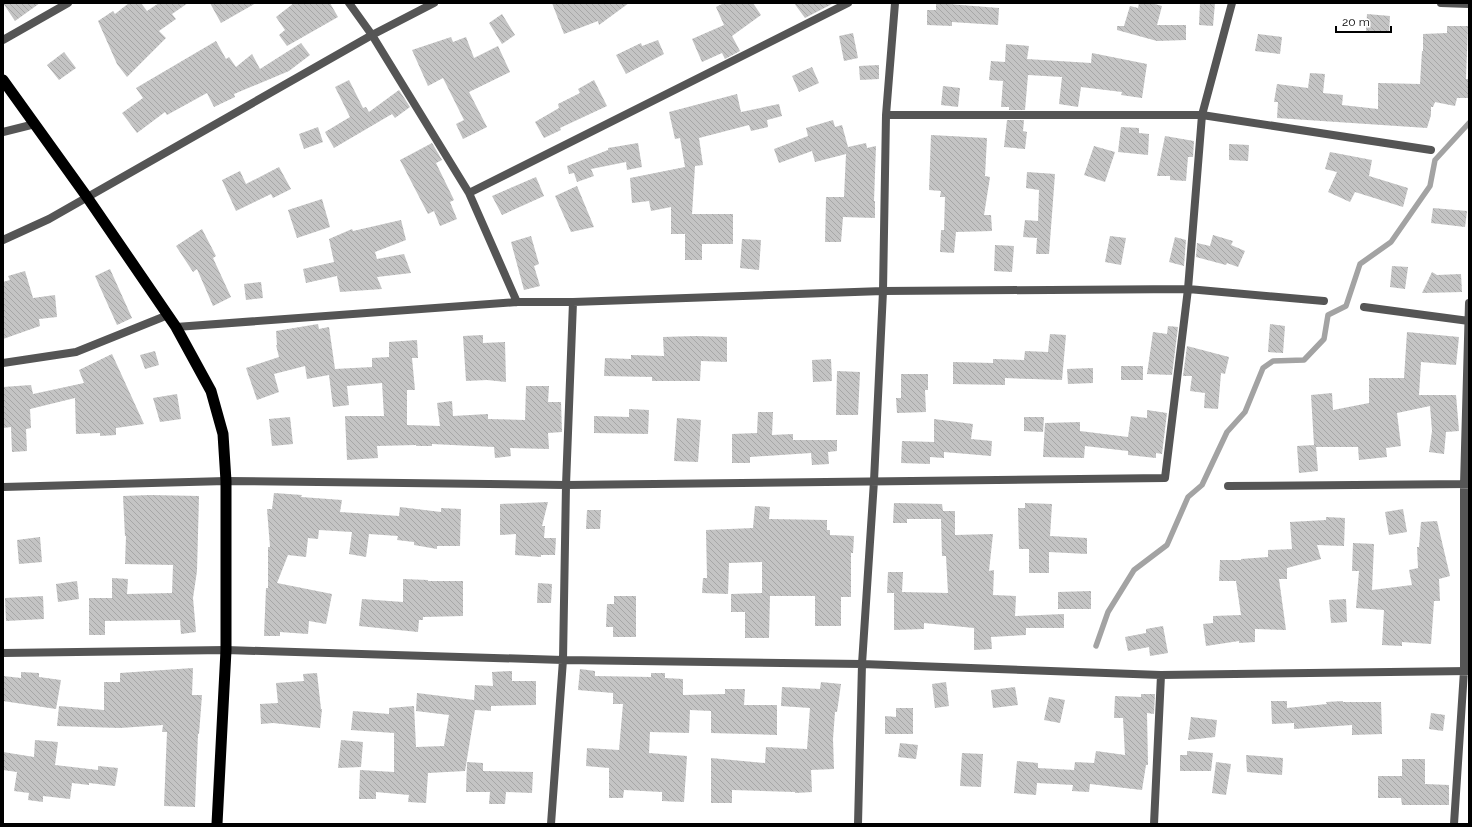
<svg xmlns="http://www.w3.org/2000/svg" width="1472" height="827" viewBox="0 0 1472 827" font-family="Raleway,sans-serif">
	<defs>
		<pattern id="building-back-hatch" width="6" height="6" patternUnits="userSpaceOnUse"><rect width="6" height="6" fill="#c4c4c4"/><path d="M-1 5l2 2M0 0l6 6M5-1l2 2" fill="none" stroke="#a7a7a7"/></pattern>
	</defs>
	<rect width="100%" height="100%" fill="#fff"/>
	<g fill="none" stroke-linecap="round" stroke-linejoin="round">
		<path stroke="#a3a3a3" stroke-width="5.5" d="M1096 646 1108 612 1134 570 1167 545 1188 497 1202 485 1227 432 1245 412 1263 368 1273 361 1304 360 1324 339 1328 315 1346 306 1360 264 1391 242 1430 186 1435 160 1469 123"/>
	</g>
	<path fill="url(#building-back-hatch)" d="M3 3H40L15 21Z
		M129 3H141L147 11 159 3H188L172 14 176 19 159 31 166 38 127 77 117 64 98 21 113 11 115 14Z
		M210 3H256L221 23Z
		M294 3H330L338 17 287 46 279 35 285 30 276 17Z
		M552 3H629L599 25 598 21 564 34Z
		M724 3H753L761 15 732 36 740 51 725 59 722 53 702 62 692 39 724 25 716 7Z
		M794 3H834L805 18Z
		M936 3 999 8 998 25 952 22V26L927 25V10H936Z
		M1139 3H1151L1162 6 1157 25H1186V40L1157 41 1117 30V26H1124L1130 6 1138 8Z
		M1200 3H1215L1213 26 1199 25Z
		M502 14 515 35 502 44 489 23Z
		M1367 14 1390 16 1389 33 1366 32Z
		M1447 26H1468L1466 79H1469V98H1457L1455 106 1435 102 1433 107H1431V115L1427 128 1277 118 1278 102H1274L1277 84 1308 88 1310 73 1325 74 1323 93 1343 95 1342 105 1378 109V83L1420 84 1422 51H1423V34L1447 33Z
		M853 33 858 58 844 61 839 36Z
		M1258 34 1282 37 1280 54 1255 51Z
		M451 37 453 42 466 37 474 58 498 46 510 72 469 92 487 127 463 139 456 124 464 120 443 78 428 86 412 50Z
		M658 40 664 54 626 74 616 55 641 43 642 46Z
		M216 41 226 59 229 57 236 67 252 54 260 69 301 43 310 55 289 71 234 94 235 97 214 107 207 93 167 115 165 112 137 133 122 113 143 98 136 88Z
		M1006 44 1029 46 1027 59 1091 63 1092 53 1147 64 1142 98 1121 95 1122 92 1081 87 1078 107 1059 104 1062 77 1028 75 1025 110H1009V107H1001L1003 81 989 80 991 61 1005 62Z
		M64 52 76 68 59 80 47 65Z
		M879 65V79L860 80 859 66Z
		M812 67 819 83 799 92 792 76Z
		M349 80 363 108 366 107 369 112 399 90 410 107 395 118 392 114 334 148 325 132 350 117 335 87Z
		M594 80 607 106 560 128 561 130 544 138 535 122 559 108 558 104 580 93 578 89Z
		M943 86 960 88 958 107 941 105Z
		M737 94 741 112 779 104 782 116 767 120 768 127 751 131 749 125 699 138 703 165 695 166 692 214H733V244H702V260H685V234H671V207L651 211 649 201 632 203 630 178 685 167 680 138 675 139 669 112Z
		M833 120 835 127 842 125 848 147 866 143 867 148 876 146 874 201H875V218L843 217 841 242H825L826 197H844L846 154 815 162 812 151 779 163 774 149 808 136 806 128Z
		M1007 120H1024L1023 131 1027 132 1025 149 1004 147Z
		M318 127 323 142 304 149 299 134Z
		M1121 127 1139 128V133L1149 134 1148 155 1118 152Z
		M931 135 987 138 985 176 990 177 984 215H991L992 231 956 232 954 253 940 252 941 230H944L945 197H940L941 191 929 190Z
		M1165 136 1194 141 1193 157H1188L1186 181 1170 180V176H1157Z
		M432 143 442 160 436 163 454 200 450 202 457 219 440 226 434 211 428 214 400 160Z
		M638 143 642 167 627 170 626 162 591 169 594 176 577 182 574 173 569 174 567 166 608 150V148Z
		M1229 144 1249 145 1248 161 1229 160Z
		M1094 146 1115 152 1105 182 1084 175Z
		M1330 152 1372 160 1369 176 1408 188 1403 207 1355 192 1350 202 1328 192 1337 172 1325 169Z
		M279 167 291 189 273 198 271 194 236 211 222 180 240 171 246 184Z
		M1027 172 1055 174 1049 254H1036L1037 238 1023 237 1025 220 1038 221 1039 190 1026 188Z
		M536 177 544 196 502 215 492 196Z
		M577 186 594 227 571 232 555 196Z
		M322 199 330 227 297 238 288 210Z
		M1433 208 1467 211 1465 227 1431 223Z
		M401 220 406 240 375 252 377 259 404 254 411 273 377 277 382 289 340 292 337 276 306 283 303 269 334 262 329 239 352 229 353 231Z
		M202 229 216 256 213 258 231 297 213 306 197 269 193 272 176 246Z
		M1213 235 1233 241 1231 245 1245 251 1238 267 1227 263 1226 265 1196 257 1197 243 1210 246Z
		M531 236 539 264 534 266 540 286 524 290 511 242Z
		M1110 236 1126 238 1121 265 1105 262Z
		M1175 237 1186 240 1184 266 1169 262Z
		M742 239 761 240 759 270 740 268Z
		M995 245 1014 246 1012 272 994 271Z
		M1392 266 1408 267 1405 289 1390 287Z
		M110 269 132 318 117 325 95 276Z
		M25 271 33 298 55 295 57 317 39 319 40 326 3 339V282L10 280 8 276Z
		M1432 272 1437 275 1461 274 1462 292 1422 293Z
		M261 282 263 298 246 300 244 284Z
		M318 324 319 329 329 327 335 369 372 367V358L389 357V342L417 340 418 358H412L415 390H407V425L440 426 437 403 452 401 453 416 488 414V419L525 420 526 386H549L548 402H561L562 432 548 433 549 449 510 448 511 456 495 458 494 447 432 444V446H416V445L377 446 378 458 347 460 345 416H384L382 383 347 386 349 405 333 407 329 375 307 379 305 366 274 374 279 392 257 400 246 368 279 357 276 345H277L276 331Z
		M1270 324 1285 326 1283 353 1268 352Z
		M1168 326 1178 327 1172 375 1147 374 1153 332 1167 334Z
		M1407 332 1459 337 1456 365 1421 362 1419 395H1456L1459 431 1446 432 1444 454 1429 452 1432 431 1430 406 1397 413 1401 446 1386 448 1387 457 1359 460 1358 447H1316L1318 471 1299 473 1297 446 1314 445 1311 395 1332 393 1333 410 1369 403V378H1404Z
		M1050 334 1066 335 1062 380 1005 378V385L953 384V362L993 363V359L1024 360 1025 351 1048 352Z
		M483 335V343L505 342 506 382 487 380 466 381 463 336Z
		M696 336 727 337V362L701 361 700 381H652V377L604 376 605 358 631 359V355L664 356 663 337Z
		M1187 346 1229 357 1225 374 1221 373 1218 409 1204 408 1205 393 1190 391 1192 376H1183Z
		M155 351 159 365 145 369 140 355Z
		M112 354 144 424 116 428V435L100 436V433L76 434 75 398 30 409 31 428 26 429 27 451 12 452 11 427 3 428V387L31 385 33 394 84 383 79 370Z
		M831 359 832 381 813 382 812 360Z
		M1121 366H1143V380H1121Z
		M1093 368V383L1068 384 1067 369Z
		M837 371 860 372 858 415H836Z
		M901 374H928V390H925L926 412 897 413 896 398H901Z
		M177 394 181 419 160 422 153 398Z
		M629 409 649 410 648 434 594 433V416L629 417Z
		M1147 410 1167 413 1162 454 1156 453V458L1128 455V451L1085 446 1084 458 1043 457 1045 423 1080 422V431L1128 437 1131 416 1147 418Z
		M758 412H773L772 435 793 434V440H837V451L828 452 829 464 812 465 811 453 750 457V463H732V434L757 433Z
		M290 417 293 444 272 446 269 419Z
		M1024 417H1044L1043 432 1024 431Z
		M677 418 701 420 698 462 674 461Z
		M934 419 973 424 971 439 992 441 991 456 944 452V458L930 457V464L901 463 902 441 934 442Z
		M274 493 302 495 301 497 342 500 340 512 399 516 400 507 441 512V508L461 509 460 546H437V549L414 545V542L397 540 398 536 369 534 366 557 349 554 352 532 319 530 318 539 308 538 306 557 288 555 277 583 332 594 326 624 309 621 308 634 280 632V636H264L266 588H268V547H270L267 509H272Z
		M150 495 199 496 197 571 193 598 196 632 181 634 180 620 105 621V635H89V598H112V578L128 579 127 594 172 593 173 565 125 564 126 536H125L123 496Z
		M548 502 542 526H545L544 538H556L555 555H541V557L515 555 516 534 500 535V504Z
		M894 503 942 504 943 511H955V535L993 534 989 571 994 570 993 595 1016 596 1015 616 1064 614V628H1026V635L991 637 992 649 974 650V628L924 623V629L894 630V593H887L888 572H903L902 592 948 593 946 556H942L941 519H907V523H893Z
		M1025 503 1052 504 1050 536 1087 538V554L1049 552V573H1029V549H1019L1018 508H1025Z
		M755 506 770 507 769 519 827 520V530H830V535L854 536 853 553H851V597H841V626H815V596H770L769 638H745V612H731V594L762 593V562L729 563 728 594 702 593 703 578H707L706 530 753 528Z
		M1403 509 1407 532 1389 535 1385 512Z
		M587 510H601L600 529H586Z
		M1326 517 1345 518 1344 546 1317 545 1321 559 1287 568V579H1279L1286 630 1255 629V642L1239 643V641L1206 646 1203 624 1213 623V616L1241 615 1236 581H1219L1220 560H1241V559L1268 557V550L1292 549 1290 522 1326 520Z
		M1437 521 1450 576 1439 579 1440 601H1434L1431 644 1402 642V646L1382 645 1384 610 1356 608 1359 571H1352L1353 543 1374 544 1372 590 1412 585 1409 570 1418 568 1417 547H1419L1421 522Z
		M40 537 42 562 19 564 17 540Z
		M403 579 428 580V581H463V616L423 617V620H419L418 632 359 626 362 599 403 602Z
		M77 581 79 599 58 602 56 584Z
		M538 583 552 584 551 603H537Z
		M1091 591V609H1058V592Z
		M43 596 44 619 6 621 5 598Z
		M614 596H636V637H613V627H606L607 604H614Z
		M1346 599 1347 622 1331 623 1329 600Z
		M1163 626 1168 653 1150 656 1149 647 1128 651 1125 637 1146 633V629Z
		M193 668 192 695H202L199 734H198L195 807 164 806 167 732H162L163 725 120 728 57 726 59 706 104 710V682H120V673Z
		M580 669 595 671V676L651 677V673H665V678L683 679V695L725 694V689H745L744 705H777V735L711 733V711L690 710 689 733 650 732 649 753 687 756 684 802 662 801V792L624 790 623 798H609V768L586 766 587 748 619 750 623 704H613V693L578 690Z
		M512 671V681H536V705L491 706V711L475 710 465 771 428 773 426 803 408 802 409 795 376 792V799H359L360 770 394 772V733L351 730 353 711 389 714V708L414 706 416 747 444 746 449 715 416 711 417 693 474 700 475 685 493 686 492 672Z
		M21 672 39 673V677L61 680 56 709 3 701V676L21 678Z
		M317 673 321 709H322L320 728 273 723 261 724 260 704 278 703 276 683 304 681 303 674Z
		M821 682 841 684 837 712H835L833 739 834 769 811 770 812 792 795 793V792L732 790V803H711V758L765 763 766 747 807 749 810 708 781 706 782 687 820 689Z
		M946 682 949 706 935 708 932 684Z
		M1015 687 1018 705 993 708 991 690Z
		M1141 694H1155L1154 714 1147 713 1148 765H1146L1142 790 1090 784 1089 792 1072 791 1073 785 1037 783 1036 795 1014 793 1017 761 1038 763V768L1074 770 1075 762 1094 763 1096 751 1125 755 1123 718H1114L1115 696 1141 697Z
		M1049 697 1065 700 1060 723 1044 720Z
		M1271 701H1287V708L1327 704 1326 702 1343 701V702H1381L1382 734 1352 735V725L1294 729V723L1272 724Z
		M896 708H913V734H885V716L896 717Z
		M1431 713 1445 715 1443 731 1429 729Z
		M1191 717 1217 720 1215 737 1188 740Z
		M35 740 58 742 55 765 98 770V766L118 768 115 786 89 783V785L72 783 70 799 43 796V802L28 800 29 793 14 791 17 772 3 770V752L34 757Z
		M341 740 363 742 361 767 338 768Z
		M900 743 918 745 916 759 898 757Z
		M1187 751 1213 753 1211 771H1180V755H1187Z
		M962 753 983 754 981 787 960 786Z
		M1246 755 1283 758 1282 775 1247 772Z
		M1402 759H1425V784L1449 785V805H1402L1401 798H1378V776H1402Z
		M467 762 483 763V771L533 772 532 793 506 792 505 804H489L490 792H466Z
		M1216 762 1231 764 1226 795 1212 793Z"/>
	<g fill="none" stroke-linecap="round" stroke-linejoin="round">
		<path stroke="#555" stroke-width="8" d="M3 132 35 124"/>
		<path stroke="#555" stroke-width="8" d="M349 3 372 35 469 193 517 302
			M1441 3 1469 4
			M3 40 68 3
			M886 115H1202L1431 150
			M469 193 848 3
			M3 240 49 219 372 35 434 3
			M1364 307 1469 321
			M176 327 517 302H573L883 291 1188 289 1324 301
			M3 363 76 352 168 315
			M1228 486 1468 484
			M3 487 226 481 566 485 1165 478 1188 289 1202 115 1232 3
			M3 653 226 650 563 660 862 664 1161 675 1469 671
			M551 824 563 660 566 485 573 302
			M858 824 862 664 874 481 883 291 886 115 895 3
			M1154 824 1161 675
			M1454 824 1464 671V484L1469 303"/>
		<path stroke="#000" stroke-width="11" d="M3 80 87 197 176 327 211 391 223 434 226 481V650L217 824"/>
	</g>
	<rect width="1472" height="827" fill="none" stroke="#000000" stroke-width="8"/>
	<path d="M1336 26v6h55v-6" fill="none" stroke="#000000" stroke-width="2"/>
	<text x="1342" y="26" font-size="12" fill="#000000" stroke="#ffffff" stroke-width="3" paint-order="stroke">20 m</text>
</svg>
